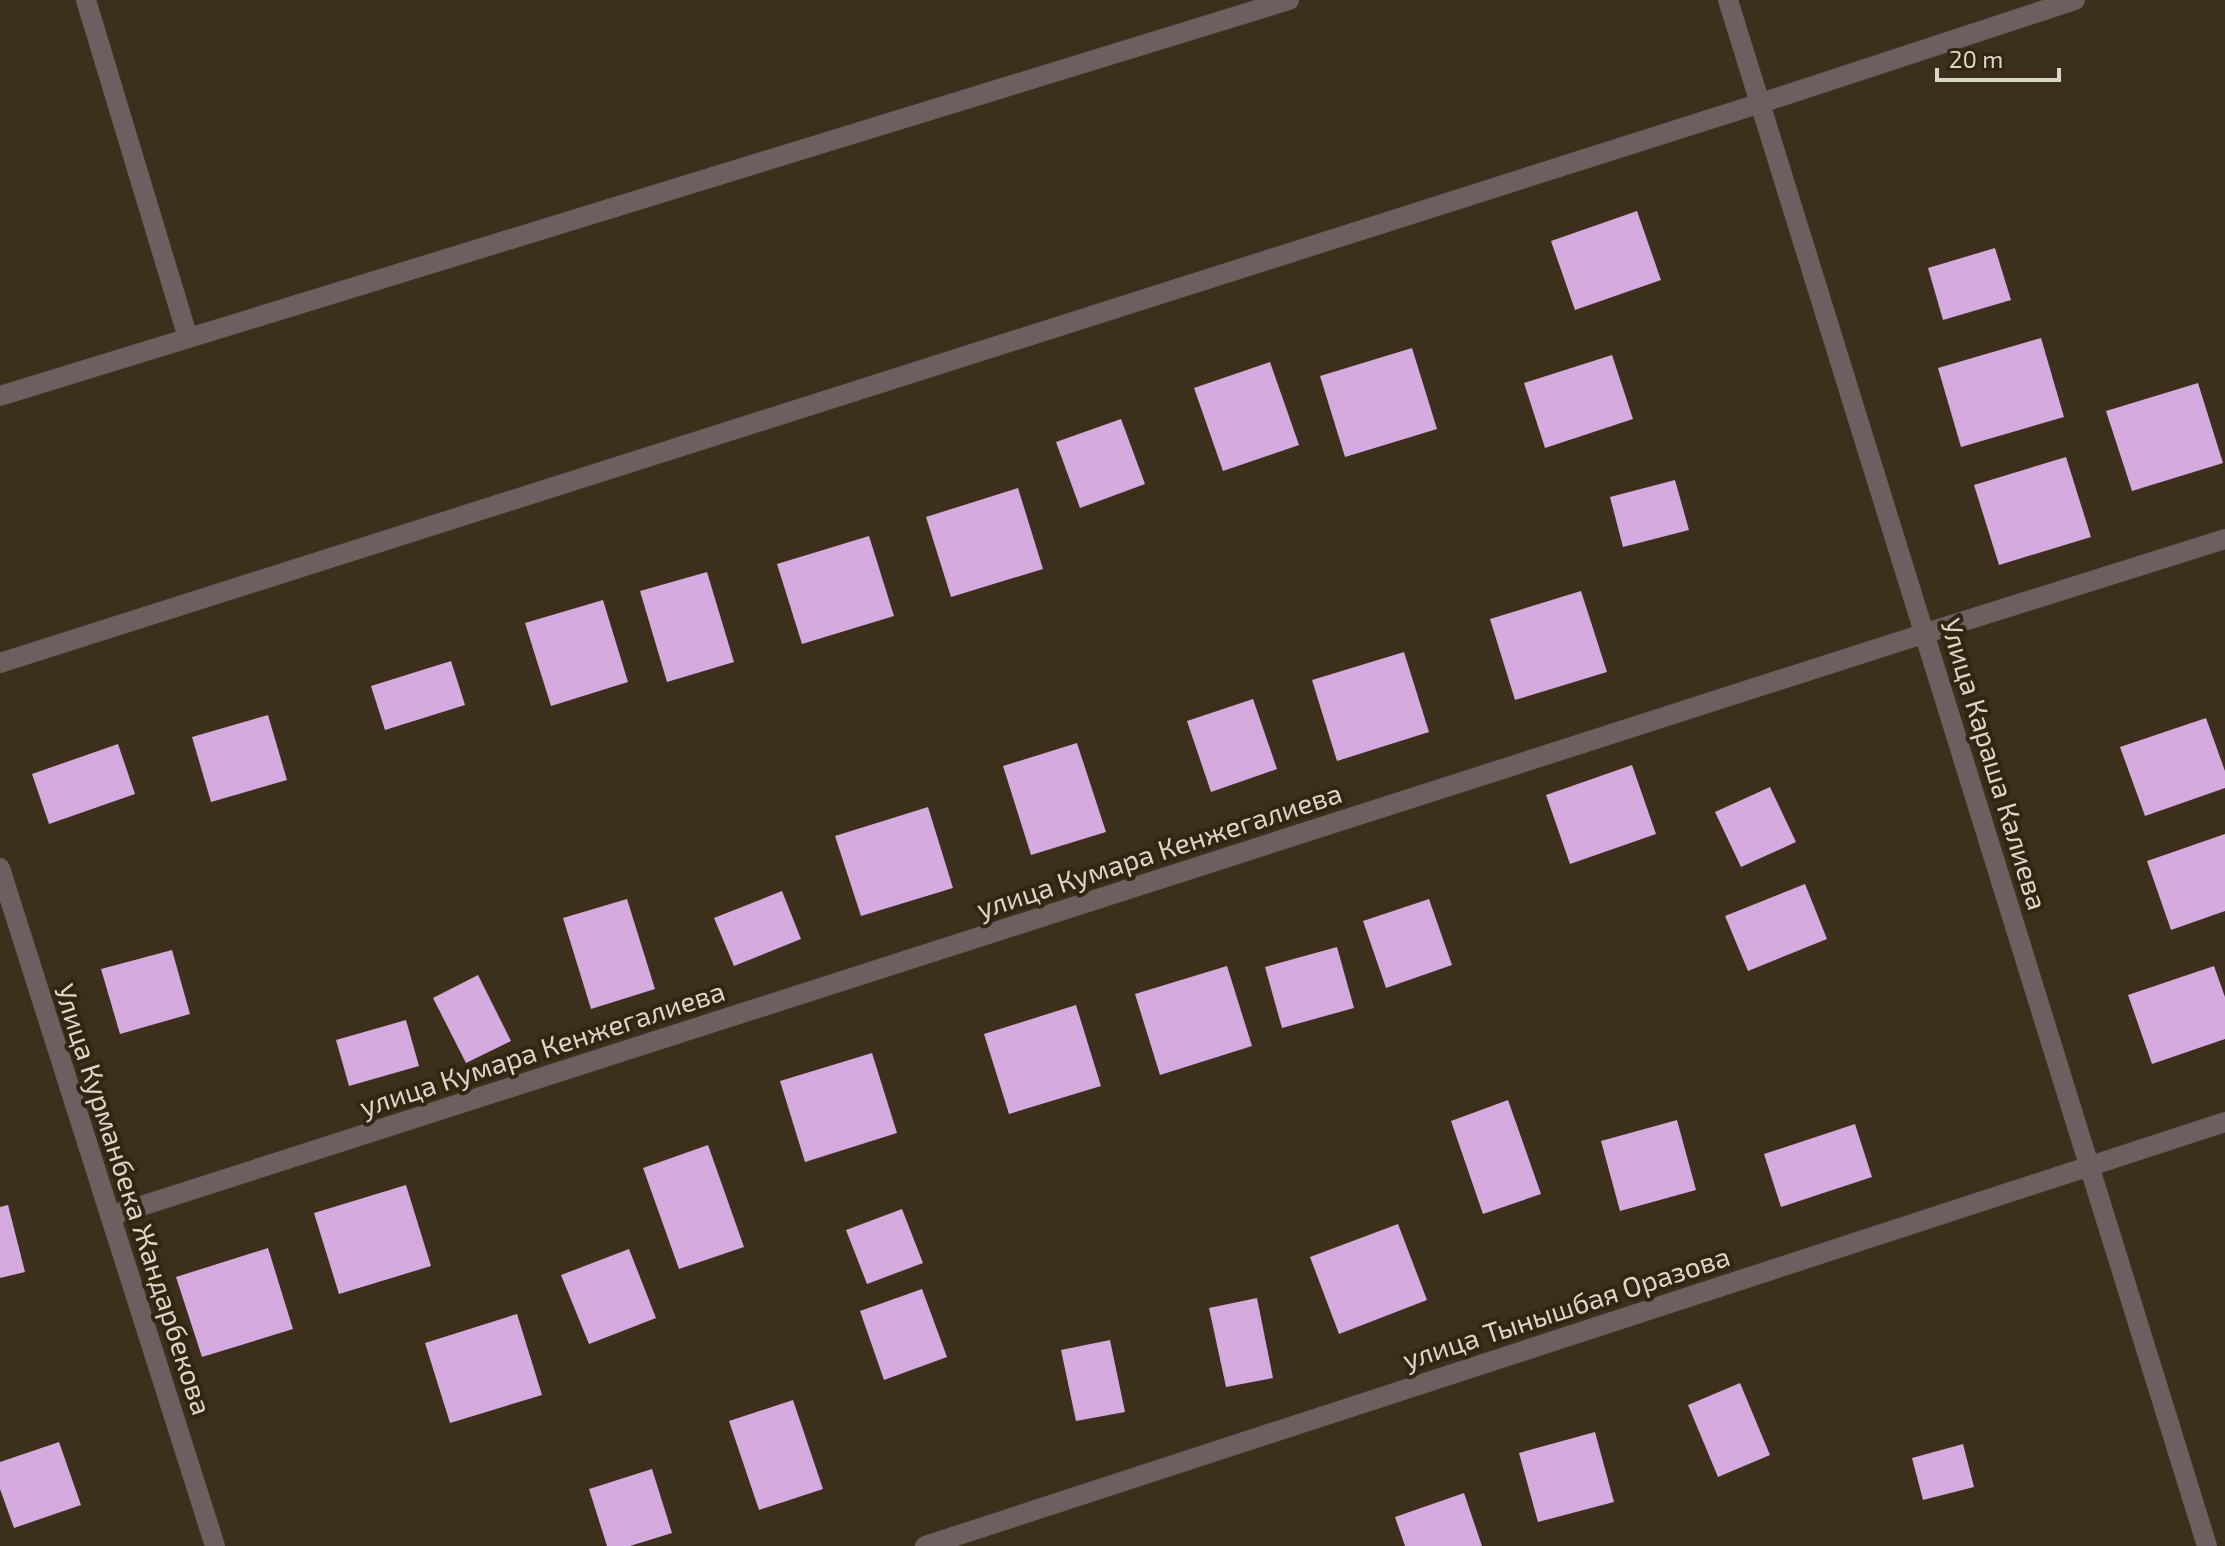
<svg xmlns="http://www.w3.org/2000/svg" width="2225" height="1546" viewBox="0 0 2225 1546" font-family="'Exo 2',sans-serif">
	<rect width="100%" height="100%" fill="#3c301c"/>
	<path fill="#d5aade" d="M1637 211 1661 280 1575 310 1551 241Z
		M1995 248 2011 300 1943 320 1928 268Z
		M2041 338 2064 417 1961 447 1938 368Z
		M1412 348 1437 429 1345 457 1320 376Z
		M1612 355 1633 419 1545 448 1524 383Z
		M1270 362 1299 445 1223 471 1194 388Z
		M2198 383 2223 463 2132 491 2106 411Z
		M1121 419 1145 484 1080 508 1056 442Z
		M2066 457 2091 537 1999 565 1974 485Z
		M1675 480 1689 530 1623 547 1610 497Z
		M1018 488 1043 569 951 597 926 517Z
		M869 536 894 616 802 644 777 564Z
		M707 572 734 662 667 682 640 591Z
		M1581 591 1607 672 1515 700 1490 619Z
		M603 600 628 682 551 706 525 623Z
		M1404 652 1429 732 1337 761 1312 680Z
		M451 661 465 705 385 730 371 686Z
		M1253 699 1277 769 1211 792 1187 721Z
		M268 715 287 780 211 802 192 737Z
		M2206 718 2225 771V788L2145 816 2120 747Z
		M1077 743 1106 832 1031 855 1003 766Z
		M118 744 135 794 49 824 32 774Z
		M1632 765 1656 834 1570 864 1546 795Z
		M1770 787 1796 842 1741 867 1715 812Z
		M928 807 953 888 861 916 835 836Z
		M2225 834V911L2171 930 2147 861Z
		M1805 884 1827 939 1748 971 1725 916Z
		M782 891 801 939 734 966 714 918Z
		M627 899 655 989 591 1009 563 918Z
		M1429 899 1452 965 1386 988 1363 921Z
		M1337 947 1354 1008 1282 1028 1265 967Z
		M172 950 190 1014 120 1034 101 969Z
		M1227 966 1252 1046 1160 1075 1135 994Z
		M2214 966 2225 997V1039L2152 1064 2128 995Z
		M478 975 511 1041 466 1063 433 998Z
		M1076 1005 1101 1086 1009 1114 984 1034Z
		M406 1020 419 1066 349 1086 336 1040Z
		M872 1053 897 1133 805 1162 780 1081Z
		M1508 1100 1541 1194 1483 1214 1451 1121Z
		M1677 1120 1696 1190 1620 1211 1601 1141Z
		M1855 1124 1872 1177 1781 1207 1764 1154Z
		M708 1145 744 1247 679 1269 643 1168Z
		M406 1185 431 1266 339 1294 314 1213Z
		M8 1205 25 1272 0 1278V1207Z
		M902 1209 923 1263 867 1284 846 1230Z
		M1398 1224 1427 1300 1339 1334 1310 1257Z
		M268 1248 293 1329 202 1357 176 1277Z
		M629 1249 656 1318 589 1344 561 1275Z
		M922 1289 947 1357 884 1380 860 1311Z
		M1257 1298 1273 1378 1226 1387 1209 1308Z
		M517 1314 542 1395 450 1423 425 1343Z
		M1110 1340 1125 1412 1076 1421 1061 1350Z
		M1740 1383 1770 1455 1718 1477 1688 1405Z
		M793 1400 823 1489 759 1510 729 1421Z
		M1595 1432 1614 1502 1538 1522 1519 1453Z
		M59 1442 81 1505 14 1528 0 1489V1462Z
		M1963 1444 1974 1487 1923 1500 1912 1458Z
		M652 1469 672 1533 630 1546H607L589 1489Z
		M1464 1493 1482 1546H1405L1395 1517Z"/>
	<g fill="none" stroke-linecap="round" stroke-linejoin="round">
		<path stroke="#6b5f60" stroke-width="20" d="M86 0 188 338
			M1728 0 2207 1546
			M0 396 1289 0
			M0 663 1761 103 2075 0
			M0 868 215 1546
			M110 1216 1926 633 2225 539
			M925 1546 2225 1122"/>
	</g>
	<g text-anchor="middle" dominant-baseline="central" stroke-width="8" stroke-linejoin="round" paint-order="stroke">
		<g font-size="28" fill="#dbd4c8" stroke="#312612">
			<text transform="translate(1995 764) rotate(73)">Улица Караша Калиева</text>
			<text transform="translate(1159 850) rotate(-18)">улица Кумара Кенжегалиева</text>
			<text transform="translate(542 1048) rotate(-18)">улица Кумара Кенжегалиева</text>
			<text transform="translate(134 1199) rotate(72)">Улица Курманбека Жандарбекова</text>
			<text transform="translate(1566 1307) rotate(-18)">улица Тынышбая Оразова</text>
		</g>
	</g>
	<path d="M1937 68v12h122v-12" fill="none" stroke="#dbd4c8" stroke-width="4"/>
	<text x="1949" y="68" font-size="24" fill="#dbd4c8" stroke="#312612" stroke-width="6" paint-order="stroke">20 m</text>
</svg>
